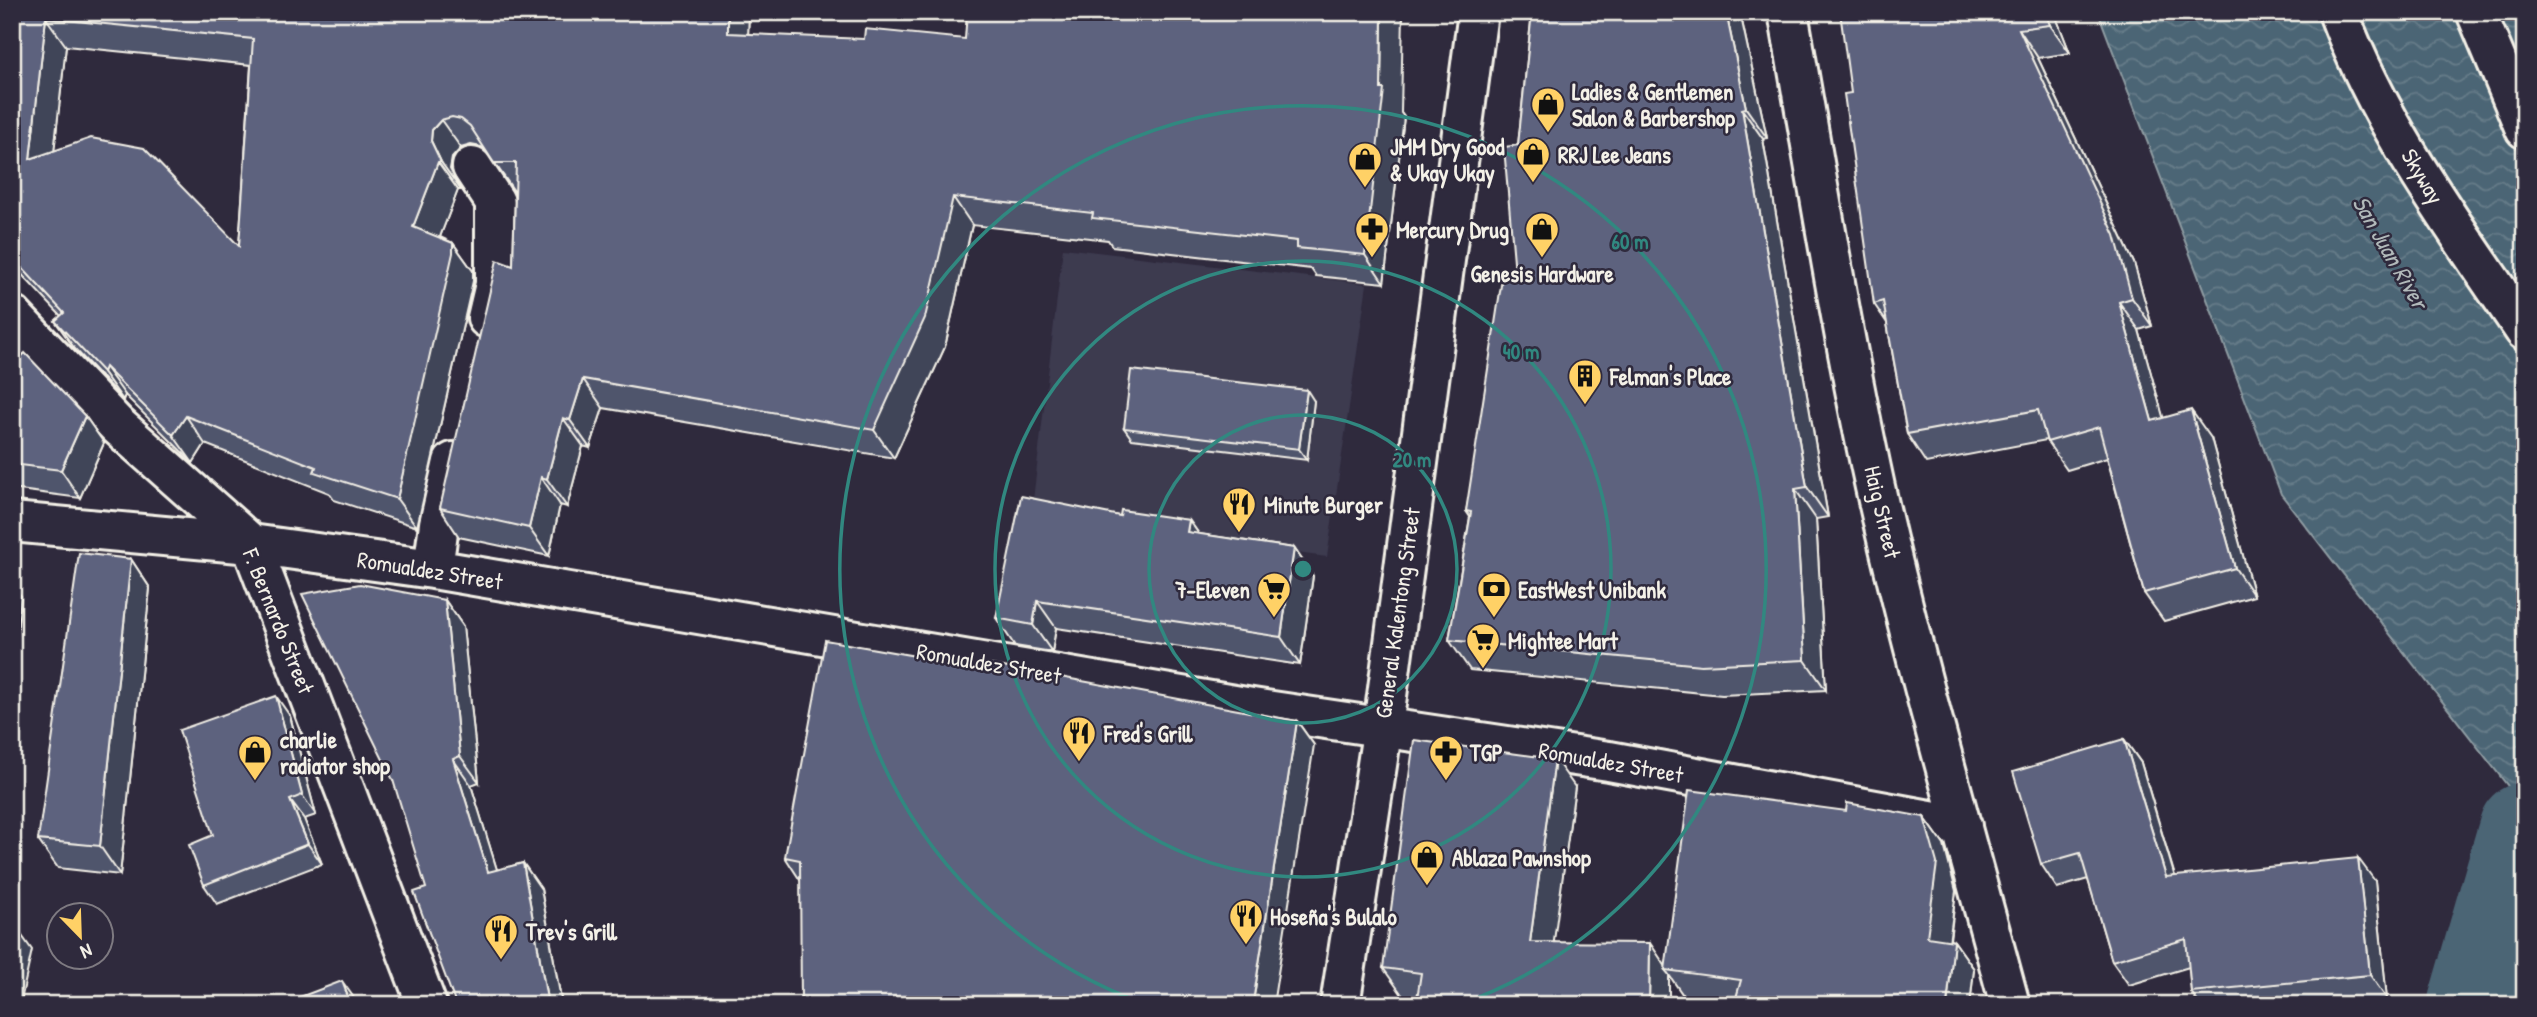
<svg xmlns="http://www.w3.org/2000/svg" width="2537" height="1017" viewBox="0 0 2537 1017" font-family="'Patrick Hand',sans-serif">
	<defs>
		<pattern id="water-waves" width="16" height="10" patternUnits="userSpaceOnUse" patternTransform="scale(1.75)"><rect width="16" height="10" fill="#4c6575"/><path d="M0 5q4-4 8 0t8 0" fill="none" stroke="#667c89"/></pattern>
	</defs>
	<rect width="100%" height="100%" fill="#2f2a3d"/>
	<filter id="ink" filterUnits="userSpaceOnUse"><feTurbulence type="fractalNoise" baseFrequency=".0143" numOctaves="2"/><feDisplacementMap in="SourceGraphic" scale="14" xChannelSelector="R" yChannelSelector="G"/><feConvolveMatrix kernelMatrix="1 2 1 2 8 2 1 2 1" color-interpolation-filters="sRGB"/></filter>
	<g filter="url(#ink)">
		<path fill="#3d3b50" d="M1063 248 1367 284 1327 557 1031 517Z"/>
		<path fill="url(#water-waves)" stroke="#8f9da3" stroke-width="2" d="M2098 12H2525V808L2281 494Z"/>
		<g fill="none" stroke-linecap="round" stroke-linejoin="round">
			<path stroke="#4c6575" stroke-width="93" d="M2474 1005 2525 829"/>
			<g stroke="#f4f1e8" stroke-width="44">
				<path id="minor" d="M1788 12C1816 171 1841 330 1875 487 1914 661 1964 833 2010 1005
					M472 167 495 202V284L487 318
					M12 315 117 425 251 544 427 1005
					M12 522 251 544 433 569 1252 708 1609 761 1962 826
					M433 569 439 524 453 462"/>
			</g>
			<g stroke="#f4f1e8" stroke-width="44">
				<path id="secondary" d="M1340 1005 1383 726 1478 12"/>
			</g>
			<g stroke="#f4f1e8" stroke-width="44">
				<path id="motorway" d="M2338 12C2381 128 2456 229 2525 331
					M2476 12 2525 129"/>
			</g>
			<use href="#minor" stroke="#2f2a3d" stroke-width="38"/>
			<use href="#secondary" stroke="#2f2a3d" stroke-width="38"/>
			<use href="#motorway" stroke="#2f2a3d" stroke-width="38"/>
		</g>
		<path fill="#50546c" stroke="#f4f1e8" stroke-width="2" fill-rule="evenodd" d="M12 12H749L748 34 1401 113 1404 117 1384 283 1316 276 1311 269 1112 246 1108 240 972 225 945 347 894 458 603 408 590 448 583 446 567 507 560 505 549 556 459 537 440 508 513 266 515 191H514L487 152 481 147 471 145 461 148 452 158 450 169 461 190H458L440 237 453 243 473 271V281L417 527 334 500 329 493 205 444 193 463 125 395 123 400 75 349 55 321 61 316 12 264ZM66 46 251 65 239 246 54 151Z
			M1532 12H1740L1767 138 1763 139 1828 517 1816 519 1826 690 1722 695 1470 670 1449 640 1470 517 1466 511 1515 273 1518 145Z
			M2054 12 2070 53 2038 58 2134 263 2152 326 2139 330 2163 418 2211 438 2254 596 2164 621 2144 593 2107 458 2067 470 2046 440 1926 463 1907 434 1887 323 1874 304 1851 93Z
			M12 354 85 416 104 443 80 498 12 489Z
			M1314 401 1307 460 1132 439 1124 428Z
			M1120 516 1189 520 1199 534 1294 548 1313 576 1300 665 1056 628 1052 652 1015 646 996 618Z
			M131 559 150 588 120 875 58 868 38 840Z
			M445 600 463 626 479 782 471 785 497 870 523 863 541 889 562 1005H456L426 888Z
			M989 669 1297 721 1314 745 800 880 785 857Z
			M290 716 316 815 304 819 322 864 217 904 204 885 213 835Z
			M2124 739 2141 763 2175 876 2375 881 2387 999 2324 1005H2200L2191 992 2189 967 2129 985 2112 961 2088 879 2057 888 2041 864Z
			M1575 787 1553 942 1666 966 1846 811 1924 817 1944 845 1956 891 1950 940 1954 941 1974 969 1970 1005H1734L1685 998 1669 975V1005L1417 998 1403 996 1383 968Z"/>
		<path fill="#414558" stroke="#f4f1e8" stroke-width="2" d="M728 12H749L747 62 728 33Z
			M1382 12H1403L1401 113 1404 117 1384 283 1365 255 1381 89Z
			M1726 12H1740L1767 138 1746 108Z
			M2045 12H2054L2070 53 2050 25Z
			M46 18 66 46 50 188 30 159Z
			M2019 29 2038 58 2134 263 2152 326 2132 298Z
			M1742 109 1763 139 1828 517 1807 487Z
			M441 120 461 148 452 158 450 169 461 190 441 162 431 141 432 130Z
			M438 162 458 190 433 255 413 227Z
			M953 197 972 225 945 347 894 458 874 430Z
			M453 243 473 271V281L417 527 397 499Z
			M2119 302 2139 330 2172 449 2152 421Z
			M105 367 125 395 123 400 103 372Z
			M583 379 603 408 590 448 570 420Z
			M1307 390 1314 401 1307 460 1299 449Z
			M2191 410 2211 438 2254 596 2235 568Z
			M85 416 104 443 80 498 61 470Z
			M186 416 205 444 193 463 173 435Z
			M563 418 583 446 567 507 547 479Z
			M541 477 560 505 549 556 529 528Z
			M1795 489 1816 519 1826 690 1805 660Z
			M1189 520 1208 547 1187 532Z
			M1294 548 1313 576 1300 665 1281 637Z
			M131 559 150 588 120 875 100 846Z
			M12 584 21 596 12 689Z
			M445 600 463 626 479 782 460 756Z
			M1037 601 1056 628 1052 652 1033 625Z
			M276 696 290 716 316 815 302 795Z
			M1297 721 1314 745 1273 1005H1255L1253 1002Z
			M2124 739 2141 763 2182 901 2166 877Z
			M453 759 471 785 506 899 488 872Z
			M1555 759 1575 787 1550 970 1530 942Z
			M290 800 304 819 322 864 308 844Z
			M1924 817 1944 845 1956 891 1946 965 1927 937Z
			M2358 858 2375 881 2387 999 2370 975Z
			M523 863 541 889 562 1005H548Z
			M15 926 32 950 20 1005H12V937Z
			M1954 941 1974 969 1970 1005H1947Z
			M1650 943 1668 970H1665L1669 975V1005H1649Z
			M342 981 359 1005H351Z"/>
		<path fill="#5d627e" stroke="#f4f1e8" stroke-width="2" fill-rule="evenodd" d="M12 12H728V33L864 39 865 29 965 39 967 12H1382L1381 89H1384L1365 255 1297 248V241L1092 218 1093 213 953 197 925 318 874 430 583 379 570 420 563 418 547 479 541 477 529 528 440 508 497 260 513 266 516 163H494L470 126 461 119 452 117 441 120 432 130 431 141 441 162H438L413 227 453 243V253L397 499 314 472 316 467 186 416 173 435 105 367 103 372 55 321 64 313 12 257ZM46 18 253 39 239 246 144 148 91 138 30 159Z
			M1532 12H1726L1746 108 1742 109 1807 487 1795 489 1805 660 1701 665 1449 640 1471 512 1466 511 1503 272 1515 273 1504 147 1518 145Z
			M1840 12H2045L2050 25 2019 29 2115 235 2132 298 2119 302 2152 421 2191 410 2235 568 2144 593 2099 427 2047 442 2038 410 1907 434 1883 301 1874 304 1844 94 1851 93Z
			M25 353 85 416 61 470 12 464V354L18 360Z
			M1131 370 1307 390 1299 449 1124 428Z
			M1021 496 1120 516 1121 510 1189 520 1187 532 1294 548 1281 637 1037 601 1033 625 996 618Z
			M79 553 131 559 100 846 38 840Z
			M360 584 445 600 460 756 453 759 488 872 523 863 548 1005H456L414 892 426 888 393 780 302 594Z
			M825 640 989 669 990 665 1028 671 1297 721 1253 1002 1257 1003V1005H801L800 860 785 857Z
			M276 696 302 795 290 800 308 844 204 885 189 845 213 835 179 730Z
			M2124 739 2166 877 2358 858 2370 975 2191 992 2186 939 2112 961 2080 853 2041 864 2013 772Z
			M1414 740 1555 759 1530 942 1650 943 1649 1005H1416L1421 973 1383 968Z
			M1689 790 1846 811 1847 803 1924 817 1937 863 1927 937 1954 941 1947 1005H1734L1741 980 1665 970Z
			M342 981 351 1005H279Z"/>
	</g>
	<g fill="none" stroke="#318880" stroke-width="3.5">
		<circle cx="1303" cy="569" r="154"/>
		<circle cx="1303" cy="569" r="308"/>
		<path d="M1145 1004A463 463 0 1 1 1461 1004"/>
	</g>
	<defs>
		<g id="shop-pin" transform="scale(1.75)"><path d="M0 17L-7.5 6A9.5 9.5 0 1 1 7.5 6Z" fill="#ffd166" stroke="#2f2a3d"/><path d="M-5-2.5h2.3a2.7 3.5 0 0 1 5.4 0H5L5.5 6h-11ZM-1.5-2.5h3a1.5 2.3 0 0 0-3 0Z" fill="#111"/></g>
		<g id="pharmacy-pin" transform="scale(1.75)"><path d="M0 17L-7.5 6A9.5 9.5 0 1 1 7.5 6Z" fill="#ffd166" stroke="#2f2a3d"/><path d="M-2-6h4v4h4v4h-4v4h-4v-4h-4v-4h4Z" fill="#111"/></g>
		<g id="building-pin" transform="scale(1.75)"><path d="M0 17L-7.5 6A9.5 9.5 0 1 1 7.5 6Z" fill="#ffd166" stroke="#2f2a3d"/><path d="M-4-6H4V6H1V3H-1V6H-4ZM-2.5-4.3h1.7v1.8h-1.7ZM.8-4.3h1.7v1.8H.8ZM-2.5-1h1.7V.8h-1.7ZM.8-1h1.7V.8H.8Z" fill="#111"/></g>
		<g id="restaurant-pin" transform="scale(1.75)"><path d="M0 17L-7.5 6A9.5 9.5 0 1 1 7.5 6Z" fill="#ffd166" stroke="#2f2a3d"/><path d="M-5-6h1v4h1v-4h1v4h1v-4h1v5L-1.5 .5V6h-2V.5L-5-1ZM5-6V6H3V1.5H1.5Q1.5-4 5-6Z" fill="#111"/></g>
		<g id="supermarket-pin" transform="scale(1.75)"><path d="M0 17L-7.5 6A9.5 9.5 0 1 1 7.5 6Z" fill="#ffd166" stroke="#2f2a3d"/><path d="M-6-5.5h2.5l.6 2H6L4.5 2H-2.5L-4.4-4H-6ZM-1.5 3.2a1.3 1.3 0 1 0 .1 0ZM3 3.2a1.3 1.3 0 1 0 .1 0Z" fill="#111"/></g>
		<g id="bank-pin" transform="scale(1.75)"><path d="M0 17L-7.5 6A9.5 9.5 0 1 1 7.5 6Z" fill="#ffd166" stroke="#2f2a3d"/><path d="M-6-4H6V4H-6ZM0-2.3a2.3 2.3 0 1 0 0 4.6a2.3 2.3 0 1 0 0-4.6Z" fill="#111"/></g>
	</defs>
	<g fill-rule="evenodd">
		<use href="#shop-pin" x="1548" y="104"/>
		<use href="#shop-pin" x="1533" y="154"/>
		<use href="#shop-pin" x="1365" y="159"/>
		<use href="#pharmacy-pin" x="1372" y="229"/>
		<use href="#shop-pin" x="1542" y="229"/>
		<use href="#building-pin" x="1585" y="376"/>
		<use href="#restaurant-pin" x="1239" y="504"/>
		<use href="#supermarket-pin" x="1274" y="589"/>
		<use href="#bank-pin" x="1494" y="589"/>
		<use href="#supermarket-pin" x="1483" y="640"/>
		<use href="#restaurant-pin" x="1079" y="733"/>
		<use href="#shop-pin" x="255" y="752"/>
		<use href="#pharmacy-pin" x="1446" y="752"/>
		<use href="#shop-pin" x="1427" y="857"/>
		<use href="#restaurant-pin" x="1246" y="916"/>
		<use href="#restaurant-pin" x="501" y="931"/>
	</g>
	<g text-anchor="middle" dominant-baseline="central" stroke-width="5" stroke-linejoin="round" paint-order="stroke">
		<g font-size="23" font-weight="bold" fill="#f4f1e8" stroke="#2f2a3d" text-anchor="start">
			<text x="1572" y="91">Ladies &amp; Gentlemen<tspan x="1572" dy="26">Salon &amp; Barbershop</tspan></text>
			<text x="1390" y="146">JMM Dry Good<tspan x="1390" dy="26">&amp; Ukay Ukay</tspan></text>
			<text x="1558" y="154">RRJ Lee Jeans</text>
			<text x="1396" y="229">Mercury Drug</text>
			<text x="1542" y="273" text-anchor="middle">Genesis Hardware</text>
			<text x="1610" y="376">Felman's Place</text>
			<text x="1264" y="504">Minute Burger</text>
			<text x="1250" y="589" text-anchor="end">7-Eleven</text>
			<text x="1518" y="589">EastWest Unibank</text>
			<text x="1508" y="640">Mightee Mart</text>
			<text x="1104" y="733">Fred's Grill</text>
			<text x="280" y="739">charlie<tspan x="280" dy="26">radiator shop</tspan></text>
			<text x="1470" y="752">TGP</text>
			<text x="1452" y="857">Ablaza Pawnshop</text>
			<text x="1270" y="916">Hoseña's Bulalo</text>
			<text x="526" y="931">Trev's Grill</text>
		</g>
		<g font-size="23" fill="#f4f1e8" stroke="#2f2a3d">
			<text transform="translate(2423 176) rotate(59)">Skyway</text>
			<text transform="translate(1883 512) rotate(77)">Haig Street</text>
			<text transform="translate(430 570) rotate(9)">Romualdez Street</text>
			<text transform="translate(1397 613) rotate(-82)">General Kalentong Street</text>
			<text transform="translate(279 621) rotate(68)">F. Bernardo Street</text>
			<text transform="translate(989 663) rotate(10)">Romualdez Street</text>
			<text transform="translate(1611 762) rotate(10)">Romualdez Street</text>
		</g>
		<g font-size="24" font-style="italic" fill="#b1b9ba" stroke="#2f2a3d">
			<text transform="translate(2391 252) rotate(60)">San Juan River</text>
		</g>
	</g>
	<circle cx="1303" cy="569" r="10" fill="#318880" stroke="#2f2a3d" stroke-width="3.5"/>
	<g font-size="21" text-anchor="middle" font-weight="bold" fill="#318880" stroke="#2f2a3d" stroke-width="5" stroke-linejoin="round" paint-order="stroke">
		<text x="1630" y="249">60 m</text>
		<text x="1521" y="359">40 m</text>
		<text x="1412" y="467">20 m</text>
	</g>
	<rect width="2537" height="1017" fill="none" stroke="#2f2a3d" stroke-width="42"/>
	<rect x="21" y="21" width="2495" height="975" fill="none" stroke="#f4f1e8" stroke-width="2.5" filter="url(#ink)"/>
	<g transform="translate(80 936) rotate(157)"><circle r="33" fill="#2f2a3d" stroke="#7e7a81" stroke-width="2"/>
	<path d="M0-5L12 26L0 18L-12 26Z" fill="#ffd166"/>
	<text y="-10" font-size="19" font-weight="bold" text-anchor="middle" fill="#f4f1e8">N</text>
	</g>
</svg>
